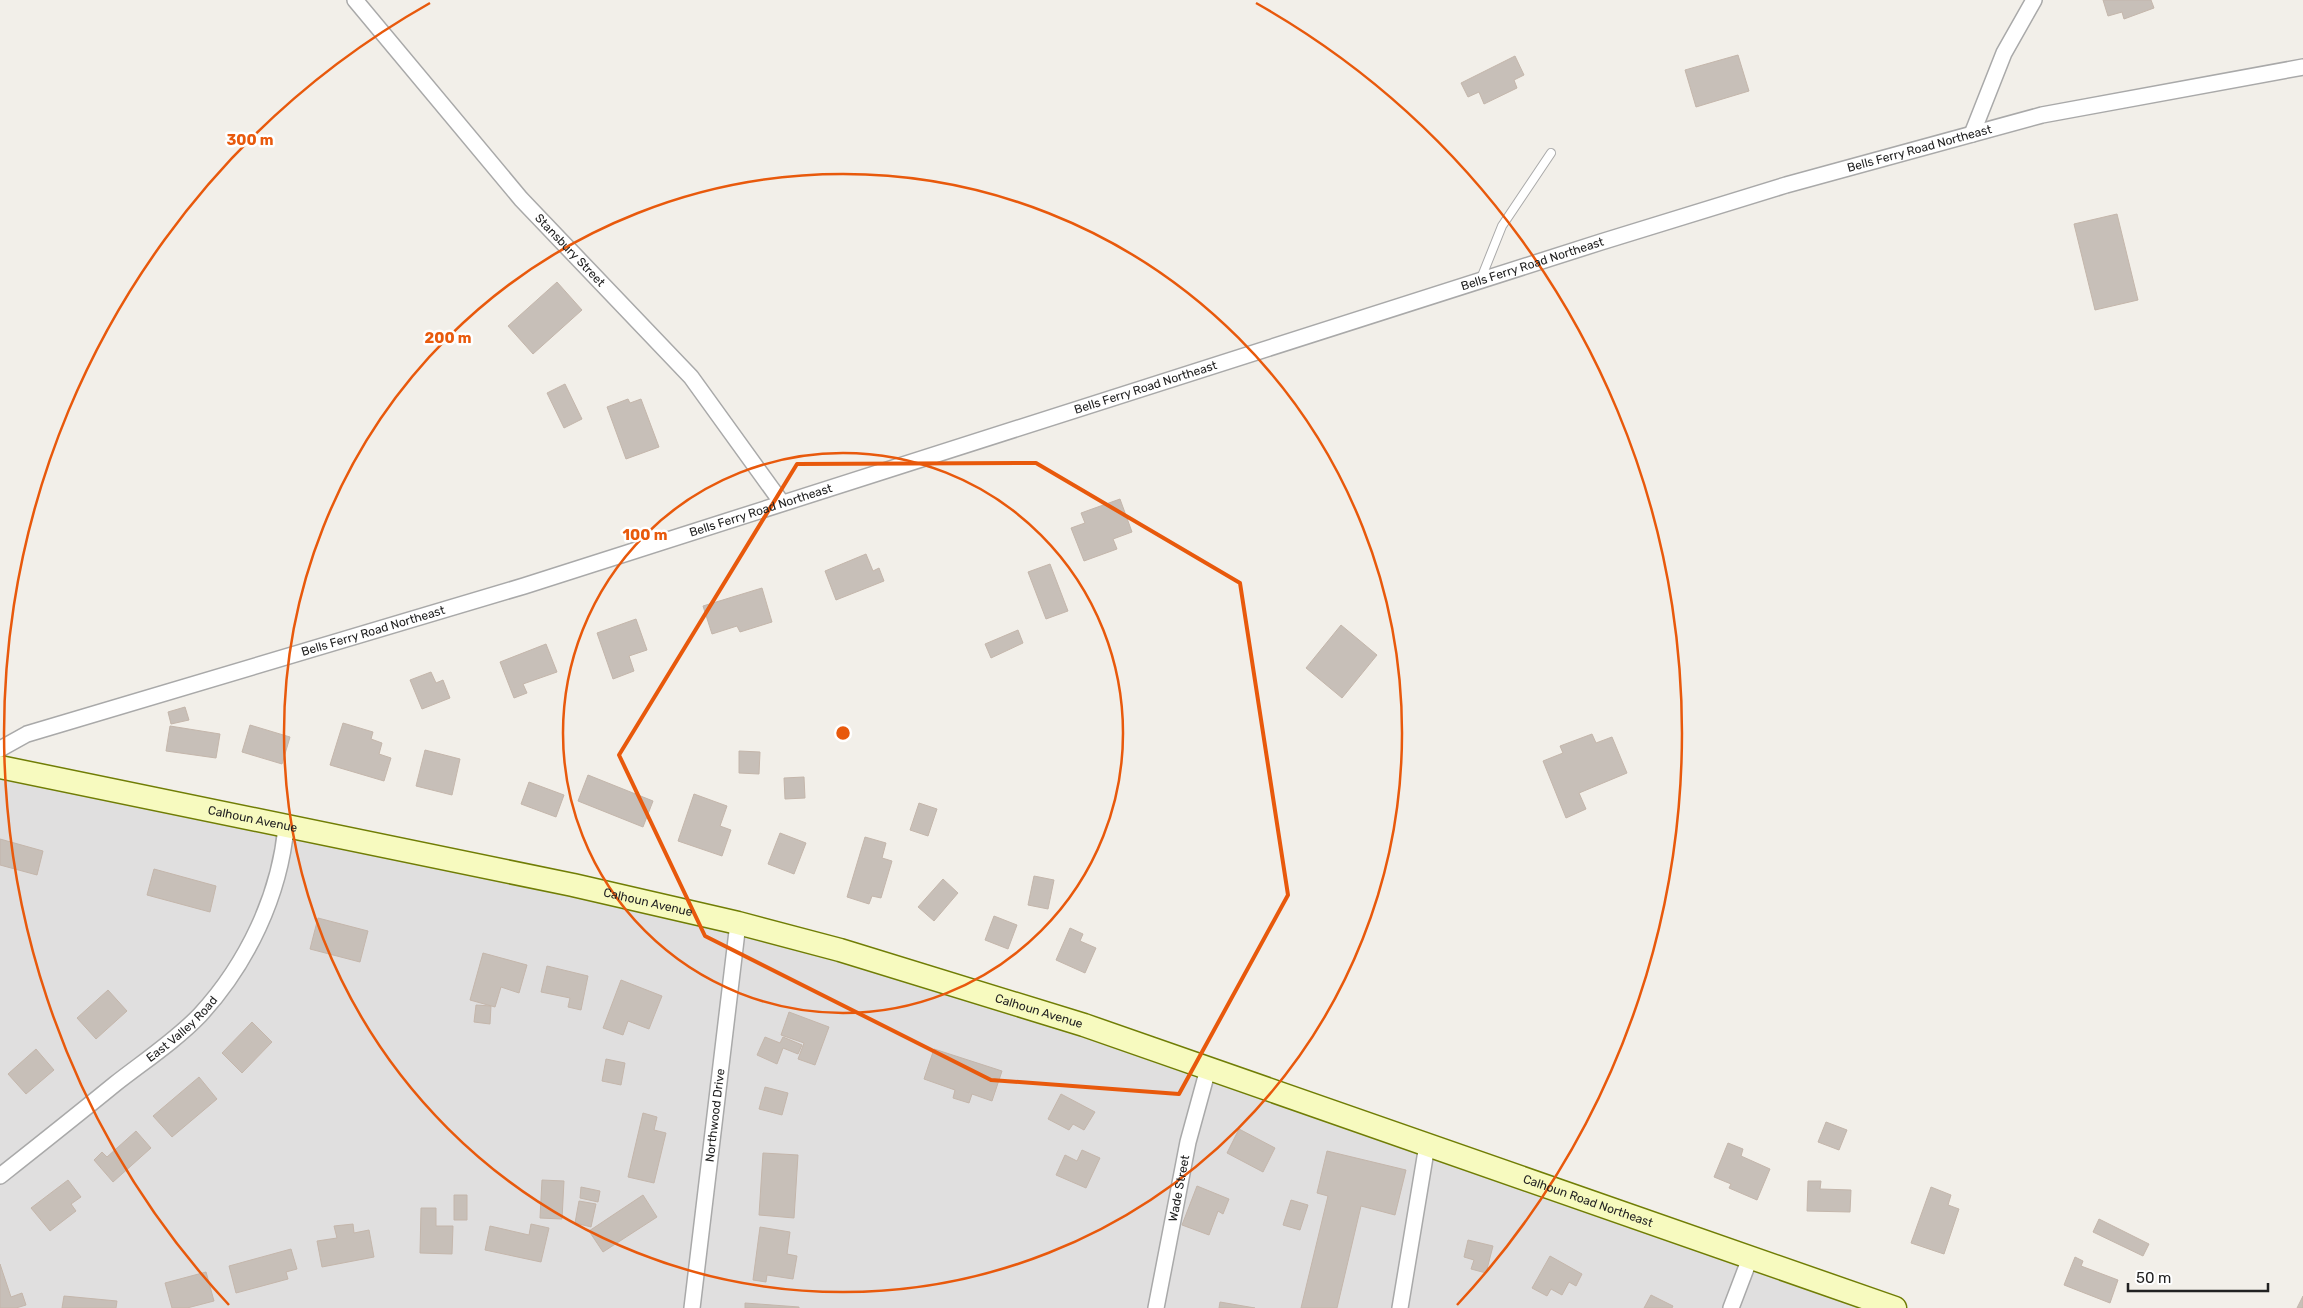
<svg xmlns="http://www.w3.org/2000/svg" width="2303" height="1308" viewBox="0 0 2303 1308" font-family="Rubik,sans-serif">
	<rect width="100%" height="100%" fill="#f2efe9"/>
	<path fill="#e0dfdf" d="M0 770 840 950 1895 1308H0Z"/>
	<path fill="#c7bfb8" stroke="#c4b6ab" d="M2103 0H2151L2154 8 2124 19 2122 12 2108 16Z
		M1738 55 1749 91 1696 107 1685 70Z
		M1515 56 1524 75 1514 80 1517 88 1484 104 1479 92 1468 97 1461 83Z
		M2117 214 2138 300 2095 310 2074 224Z
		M557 282 582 310 533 354 508 326Z
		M565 384 582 419 564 428 547 393Z
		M628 399 630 403 641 399 659 447 626 459 607 407Z
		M1120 499 1132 532 1113 539 1117 549 1084 561 1071 528 1085 523 1081 513Z
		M866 554 873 571 879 568 884 581 836 600 825 571Z
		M1050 564 1068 611 1046 619 1028 572Z
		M762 588 772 622 740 632 737 626 712 634 703 606Z
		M636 619 647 650 629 656 634 671 613 679 597 633Z
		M1341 625 1377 655 1342 698 1306 668Z
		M1018 630 1023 643 991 658 985 644Z
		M546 644 557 672 523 684 527 693 514 698 500 662Z
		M431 672 436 683 443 680 450 698 422 709 410 680Z
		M185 707 189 720 171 724 168 712Z
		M343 723 373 732 371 739 382 743 379 754 391 758 384 781 330 765Z
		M250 725 290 737 282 764 242 752Z
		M170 726 220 734 216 758 166 751Z
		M1592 734 1596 743 1612 737 1627 773 1579 793 1586 809 1566 818 1543 761 1563 753 1560 746Z
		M425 750 460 759 452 795 416 786Z
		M739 751 760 752 759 774 739 773Z
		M588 775 653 801 643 827 578 801Z
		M804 777 805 798 785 799 784 778Z
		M529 782 564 795 556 817 521 804Z
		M694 794 727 806 720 826 731 830 722 856 678 841Z
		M919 803 937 809 928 836 910 830Z
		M780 833 806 843 794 874 768 864Z
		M865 837 886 843 882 858 892 861 881 898 872 896 869 904 847 897Z
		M0 839 43 851 37 875 0 865Z
		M154 869 216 886 210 912 147 895Z
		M1034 876 1054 880 1048 909 1028 905Z
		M943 879 958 893 934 921 918 907Z
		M994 916 1017 925 1008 949 985 940Z
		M318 918 368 931 360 962 310 949Z
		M1070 928 1083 934 1080 941 1096 948 1085 973 1056 960Z
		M483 953 527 965 519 993 501 987 495 1007 470 1000Z
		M547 966 588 976 581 1010 568 1007 570 998 541 992Z
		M621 980 662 996 649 1029 628 1021 623 1035 603 1028Z
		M108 990 127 1011 96 1039 77 1018Z
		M476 1005 491 1006 490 1024 474 1022Z
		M789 1012 829 1027 815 1065 798 1059 804 1043 781 1035Z
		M252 1022 272 1042 242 1073 222 1053Z
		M765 1037 780 1043 783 1037 802 1045 798 1054 783 1048 777 1064 757 1055Z
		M36 1049 54 1070 26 1094 8 1074Z
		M934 1049 1002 1071 992 1101 972 1094 969 1103 953 1098 955 1090 924 1079Z
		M606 1059 625 1063 621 1085 602 1081Z
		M199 1077 217 1099 172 1137 153 1116Z
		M765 1087 788 1093 782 1115 759 1109Z
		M1061 1094 1095 1112 1084 1130 1073 1124 1069 1130 1048 1119Z
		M643 1113 657 1117 654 1130 666 1133 654 1183 628 1177Z
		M1826 1122 1847 1130 1839 1150 1818 1142Z
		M1239 1129 1275 1148 1263 1172 1227 1153Z
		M136 1131 151 1148 113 1182 94 1160 102 1152 107 1157Z
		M1728 1143 1743 1149 1741 1156 1770 1169 1757 1200 1729 1188 1731 1184 1714 1177Z
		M1082 1150 1100 1158 1086 1188 1056 1175 1065 1155 1077 1161Z
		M1327 1151 1406 1170 1395 1215 1361 1206 1337 1308H1301L1328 1196 1317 1193Z
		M763 1153 798 1155 794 1218 759 1215Z
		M68 1180 81 1197 71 1204 76 1211 50 1231 31 1208Z
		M542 1180 564 1181 562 1219 540 1218Z
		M1808 1181H1821L1820 1189 1851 1190 1850 1212 1807 1211Z
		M1197 1186 1229 1199 1223 1214 1218 1211 1209 1235 1182 1225Z
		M581 1187 600 1191 598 1202 580 1198Z
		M1931 1187 1951 1195 1948 1205 1959 1209 1944 1254 1911 1243Z
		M454 1195H467V1220H454Z
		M643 1195 657 1217 603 1252 589 1231Z
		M1291 1200 1308 1205 1300 1230 1283 1225Z
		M579 1201 596 1204 591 1227 575 1223Z
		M421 1208H436V1226H453L452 1254 420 1253Z
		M2099 1219 2149 1244 2143 1256 2093 1232Z
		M353 1224 354 1233 369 1230 374 1257 322 1267 317 1241 337 1238 334 1226Z
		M531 1224 549 1228 541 1262 485 1250 490 1226 529 1235Z
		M760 1227 790 1232 787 1254 797 1256 793 1279 767 1275 766 1282 753 1280Z
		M1468 1240 1493 1246 1486 1273 1471 1269 1474 1260 1464 1257Z
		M291 1249 297 1269 286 1272 288 1279 236 1293 229 1266Z
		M1550 1256 1582 1274 1576 1286 1569 1282 1562 1295 1551 1289 1547 1296 1532 1288Z
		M2075 1257 2083 1261 2081 1266 2118 1280 2110 1303 2064 1285Z
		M0 1264 11 1297 22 1293 26 1305 16 1308H0Z
		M206 1272 214 1301 187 1308H172L165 1283Z
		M1651 1295 1673 1306 1672 1308H1644Z
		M64 1296 117 1301 116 1308H62Z
		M2303 1296V1308H2297Z
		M1220 1302 1255 1308H1219Z
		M745 1303 799 1307V1308H745Z"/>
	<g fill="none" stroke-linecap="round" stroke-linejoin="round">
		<g stroke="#a9a9a9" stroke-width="10">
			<path id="lane" d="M1480 281 1502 226 1551 153"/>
		</g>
		<g stroke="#a9a9a9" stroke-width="18">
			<g id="street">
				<path id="s1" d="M355 0 521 199 691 377 782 503"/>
				<path d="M1972 134 2004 53 2034 0"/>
				<path id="s2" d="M0 749 27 734 524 586 1601 242 1786 185 2042 115 2303 67"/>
				<path id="s3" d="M0 1176C38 1146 77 1115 115 1084 143 1062 175 1041 200 1015 247 964 280 895 286 826"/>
				<path id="s4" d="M692 1308 738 923"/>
				<path id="s5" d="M1156 1308 1188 1142 1208 1069"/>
				<path d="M1400 1308 1427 1145"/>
				<path d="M1731 1308 1750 1258"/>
			</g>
		</g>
		<g stroke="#707d05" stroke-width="25">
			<g id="secondary">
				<path id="s6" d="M0 767 573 885 738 923 840 950 1084 1025 1895 1308"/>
			</g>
		</g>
		<use href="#lane" stroke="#fff" stroke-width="8"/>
		<use href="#street" stroke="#fff" stroke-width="15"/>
		<use href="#secondary" stroke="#f7fabf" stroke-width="22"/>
	</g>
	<path fill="none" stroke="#e8590c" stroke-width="4" stroke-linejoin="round" d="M1036 463 1240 583 1288 895 1179 1094 991 1080 705 936 619 755 797 464Z"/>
	<g fill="none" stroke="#e8590c" stroke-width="2.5">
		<circle cx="843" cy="733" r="280"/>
		<circle cx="843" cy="733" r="559"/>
		<path d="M229 1305A839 839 0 0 1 430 3M1256 3A839 839 0 0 1 1457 1305"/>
	</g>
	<g text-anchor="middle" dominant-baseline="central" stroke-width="5" stroke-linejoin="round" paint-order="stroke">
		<g font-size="12" fill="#222" stroke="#fff">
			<text stroke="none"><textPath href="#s2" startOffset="2012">Bells Ferry Road Northeast</textPath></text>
			<text stroke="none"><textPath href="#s1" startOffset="330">Stansbury Street</textPath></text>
			<text stroke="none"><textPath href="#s2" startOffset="1608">Bells Ferry Road Northeast</textPath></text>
			<text stroke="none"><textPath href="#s2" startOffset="1202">Bells Ferry Road Northeast</textPath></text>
			<text stroke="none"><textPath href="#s2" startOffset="798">Bells Ferry Road Northeast</textPath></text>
			<text stroke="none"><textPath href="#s2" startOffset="392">Bells Ferry Road Northeast</textPath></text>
			<text stroke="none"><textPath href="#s6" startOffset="258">Calhoun Avenue</textPath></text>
			<text stroke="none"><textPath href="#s6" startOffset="662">Calhoun Avenue</textPath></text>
			<text stroke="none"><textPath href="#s6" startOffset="1068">Calhoun Avenue</textPath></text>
			<text stroke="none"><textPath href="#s3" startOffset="234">East Valley Road</textPath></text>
			<text stroke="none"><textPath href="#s4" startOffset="194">Northwood Drive</textPath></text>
			<text stroke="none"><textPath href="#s5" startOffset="122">Wade Street</textPath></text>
			<text stroke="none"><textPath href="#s6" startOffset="1649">Calhoun Road Northeast</textPath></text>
		</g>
	</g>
	<circle cx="843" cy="733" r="8" fill="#e8590c" stroke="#fff" stroke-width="2.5"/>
	<g font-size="15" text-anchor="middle" font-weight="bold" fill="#e8590c" stroke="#fff" stroke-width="5" stroke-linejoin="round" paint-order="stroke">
		<text x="250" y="145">300 m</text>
		<text x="448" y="343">200 m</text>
		<text x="645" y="540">100 m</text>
	</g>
	<path d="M2128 1283v8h140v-8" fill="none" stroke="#222222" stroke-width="2.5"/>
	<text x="2136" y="1283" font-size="15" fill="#222222" stroke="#ffffff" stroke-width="4" paint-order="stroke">50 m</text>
</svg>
